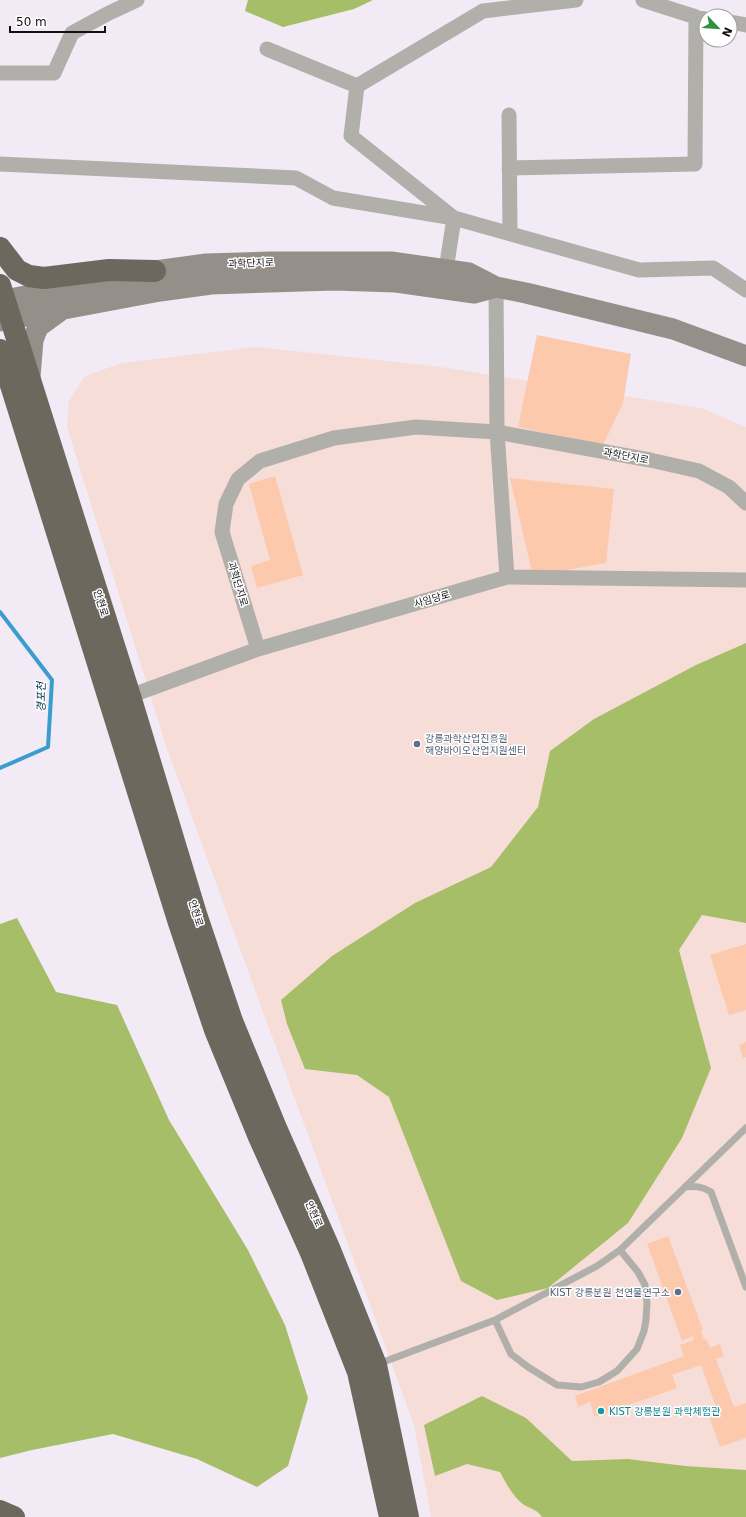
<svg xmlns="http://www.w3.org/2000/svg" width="746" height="1517" viewBox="0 0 746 1517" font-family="'DejaVu Sans','Noto Sans KR',sans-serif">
	<rect width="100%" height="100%" fill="#f2eaf5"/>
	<path fill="#f7ddd8" d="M256 347 434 366 701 408 746 427V1517H431L414 1425 166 746 67 427 69 400 85 376 122 363Z"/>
	<path fill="#a6be68" d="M248 0H373L354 9 283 27 245 11Z
		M746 643V923L702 915 679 950 711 1068 682 1138 628 1223 548 1288 497 1300 461 1281 389 1097 357 1075 305 1069 287 1024 281 1000 332 956 415 903 491 867 538 807 550 751 594 719 696 665Z
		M17 918 56 992 117 1005 169 1120 248 1250 285 1325 308 1398 288 1466 257 1487 197 1459 113 1434 32 1450 0 1458V924Z
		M482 1396 526 1418 572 1461 628 1459 685 1466 746 1470V1517H542C539 1511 530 1508 524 1505 513 1497 506 1483 500 1472L467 1464 435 1476 424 1425Z"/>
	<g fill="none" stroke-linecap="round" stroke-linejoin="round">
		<path stroke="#3a9dce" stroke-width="4" d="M0 612 52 680 48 747 0 768"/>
	</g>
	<path fill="#fcc9ad" d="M537 335 631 354 623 403 603 445 518 427Z
		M275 476 303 575 257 588 251 566 270 560 249 484Z
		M510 478 614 489 606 563 533 576Z
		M746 944V1010L729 1015 710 955Z
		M746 1042V1057L743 1058 739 1045Z
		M668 1236 703 1330 701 1331 704 1340 706 1339 710 1348 720 1344 724 1356 716 1359 734 1407 746 1403V1438L720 1447 709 1416 718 1413 701 1365 672 1375 677 1388 595 1417 590 1402 578 1407 575 1396 684 1356 680 1345 694 1340 693 1336 682 1341 647 1244Z"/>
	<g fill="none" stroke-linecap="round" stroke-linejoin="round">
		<path stroke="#b1afaa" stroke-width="7" d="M685 1187C695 1186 702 1186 711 1192L746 1287
			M495 1320 511 1354 528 1367 557 1385 581 1387 599 1382 617 1371 637 1349 644 1331 646 1320 647 1303 645 1285 638 1272 620 1250
			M378 1364 495 1320 597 1266 620 1250 746 1128"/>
		<path stroke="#b1afaa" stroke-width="15" d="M643 0 696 17 705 19
			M730 22 746 25
			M267 49 357 86 351 136 454 218 446 270
			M0 73H54L72 33 109 13 137 0
			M357 86 483 11 576 0
			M509 115 510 234
			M0 164 296 178 333 198 454 218 639 270 713 268 746 290
			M509 168 695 164 696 17
			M496 287 497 432 507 577
			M258 649 222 532 226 504 238 479 260 461 334 438 416 427 497 432 650 460 699 471 729 487 746 503
			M130 696 258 649 507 577 746 580"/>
		<path stroke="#949089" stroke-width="21" d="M0 301 155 271 206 264 269 262H391L469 273 496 287 526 293 673 329 746 356
			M0 321 160 291 211 284 334 280 396 282 474 293 496 287
			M30 377 33 340 38 327 60 311"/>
		<path stroke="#6d685e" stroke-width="22" d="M0 248 17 270 29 276 44 278 109 270 155 271
			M0 285 130 696 196 914 232 1021 276 1128 330 1250 376 1365 408 1517
			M0 350 179 923 215 1030 259 1137 311 1253 358 1372 390 1517
			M0 1511 14 1517"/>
	</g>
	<g fill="#5c6f8a" stroke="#fff" stroke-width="1.5">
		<circle cx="417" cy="744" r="4"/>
		<circle cx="678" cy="1292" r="4"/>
	</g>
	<circle fill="#0f9aa8" stroke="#fff" stroke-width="1.5" cx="601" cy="1411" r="4"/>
	<g text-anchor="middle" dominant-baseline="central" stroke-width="3" stroke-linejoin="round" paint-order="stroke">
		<g font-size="10" fill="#121013" stroke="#fff">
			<text transform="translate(251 263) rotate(-2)">과학단지로</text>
			<text transform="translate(626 456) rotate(11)">과학단지로</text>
			<text transform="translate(238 584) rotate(73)">과학단지로</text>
			<text transform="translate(432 599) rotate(-16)">사임당로</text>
			<text transform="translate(101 603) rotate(73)">안현로</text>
			<text transform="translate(196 913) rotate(72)">안현로</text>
			<text transform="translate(314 1214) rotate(66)">안현로</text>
		</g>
		<g font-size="10" fill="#4e5e75" stroke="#fff" text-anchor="start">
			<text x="425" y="738">강릉과학산업진흥원<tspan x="425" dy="12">해양바이오산업지원센터</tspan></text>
			<text x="670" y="1292" text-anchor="end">KIST 강릉분원 천연물연구소</text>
		</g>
		<g font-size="10" fill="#0d838f" stroke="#fff" text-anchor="start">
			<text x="609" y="1411">KIST 강릉분원 과학체험관</text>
		</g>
		<g font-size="11" font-style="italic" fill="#073347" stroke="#fff">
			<text transform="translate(41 697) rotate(-90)">경포천</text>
		</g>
	</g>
	<g transform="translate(718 28) rotate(115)"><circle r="19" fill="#ffffff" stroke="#a09fa1"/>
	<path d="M0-3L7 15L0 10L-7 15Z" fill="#2f9044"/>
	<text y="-6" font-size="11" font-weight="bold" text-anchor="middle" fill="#121013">N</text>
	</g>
	<path d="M10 26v6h95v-6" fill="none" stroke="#121013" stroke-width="2"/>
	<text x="16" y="26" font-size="12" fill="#121013" stroke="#ffffff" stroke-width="3" paint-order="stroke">50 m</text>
</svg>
